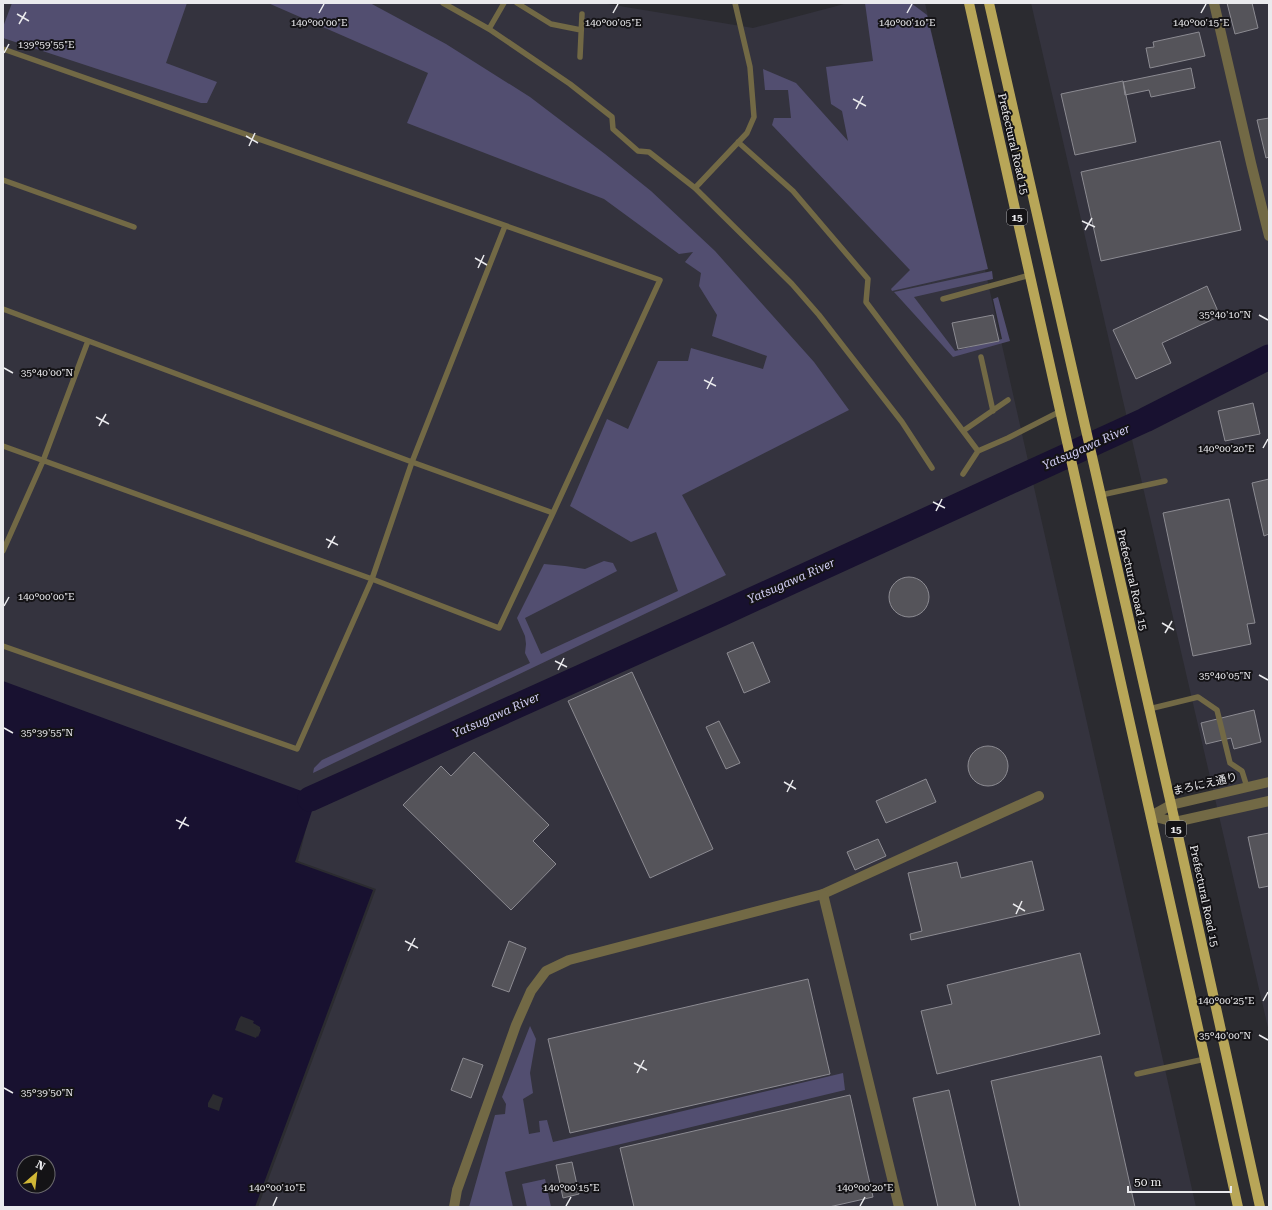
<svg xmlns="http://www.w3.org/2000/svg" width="1272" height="1210" viewBox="0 0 1272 1210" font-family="'Roboto Serif','Noto Sans JP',serif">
	<rect width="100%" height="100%" fill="#2b2b30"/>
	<path fill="#34333e" d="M3 3H601L753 28 848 3H925L1196 1207H258L376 889 298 861 314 797 3 683Z
		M1031 3H1269V1032Z"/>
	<path fill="#524e70" d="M12 3H187L166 63 217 82 207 103H201L3 38V27Z
		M268 3H370L446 44 530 97 605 154 651 191 715 251 814 362 849 410 682 495 726 575 313 773 314 768 322 760 530 663 525 653 526 644 525 636 517 618 544 564 565 566 585 569 604 561 613 563 617 571 525 618 541 654 678 591 656 532 631 542 570 506 607 419 628 429 658 361H688L691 348 763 369 767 356 712 336 717 315 699 286 701 273 685 262 693 252 679 254 604 199 407 123 428 73Z
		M865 3H911L927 15 988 269 892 291 891 289 910 270 772 125 774 118H791L788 90H765L763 69 796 83 848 141 842 111 831 104 826 67 873 61Z
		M992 271 993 279 914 297 955 351 1002 339 993 299 998 297 1010 341 953 357 894 292Z
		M530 1026 536 1039 530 1073 533 1093 523 1099 529 1134 540 1132 539 1121 547 1120 553 1142 843 1073 845 1090 505 1172 513 1207H469L495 1115 505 1114 506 1104 502 1097Z
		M545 1179 551 1207H527L522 1184Z"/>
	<path fill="#181130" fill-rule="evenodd" d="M3 681 307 793 312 811 295 862 373 890 255 1207H3ZM24 1162H48V1186H24Z"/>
	<path fill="#2b2b30" d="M241 1016 254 1021 253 1023 260 1027V1029L261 1030 258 1037 257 1036 256 1038 235 1030 239 1019Z
		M213 1094 223 1098 219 1111 208 1107V1103Z"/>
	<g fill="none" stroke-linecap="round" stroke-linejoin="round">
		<path stroke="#181130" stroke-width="25" d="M310 799 721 614 1145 420 1269 357"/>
	</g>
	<path fill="#55545a" stroke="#8c8b92" d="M1227 3H1252L1258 28 1235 34Z
		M1199 32 1205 56 1150 68 1146 48 1154 47 1153 42Z
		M1191 68 1195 88 1151 97 1149 90 1125 95 1123 82Z
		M1123 81 1136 142 1075 155 1061 94Z
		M1269 118V157L1266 158 1257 120Z
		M1220 141 1241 230 1101 261 1081 172Z
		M1207 286 1220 316 1162 343 1171 363 1136 379 1113 330Z
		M993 315 999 341 958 349 952 323Z
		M1253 403 1260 434 1225 441 1218 411Z
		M1269 479V534L1264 536 1252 483Z
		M1229 499 1255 623 1247 624 1251 644 1193 656 1163 513Z
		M889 597a20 20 0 1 1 40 0a20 20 0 1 1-40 0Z
		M753 642 770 682 744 693 727 653Z
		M632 672 713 849 650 878 568 701Z
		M1254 710 1261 742 1234 749 1231 738 1206 744 1201 723Z
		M719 721 740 763 726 769 706 727Z
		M968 766a20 20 0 1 1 40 0a20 20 0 1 1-40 0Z
		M474 752 549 825 533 841 556 864 511 910 403 805 441 766 451 776Z
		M926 779 936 802 886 823 876 801Z
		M1269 833V886L1259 888 1248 837Z
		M878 839 886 856 855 870 847 852Z
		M1032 861 1044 910 911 940 910 934 922 931 908 873 957 862 961 878Z
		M509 941 526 948 509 992 492 986Z
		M1080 953 1100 1034 937 1074 921 1011 952 1004 947 985Z
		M808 979 830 1074 570 1133 548 1039Z
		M1101 1056 1135 1207H1020L991 1081Z
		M463 1058 483 1065 471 1098 451 1090Z
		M949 1090 976 1207H938L913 1098Z
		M850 1095 873 1197 829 1207H634L620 1148Z
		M572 1162 579 1194 563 1198 556 1165Z"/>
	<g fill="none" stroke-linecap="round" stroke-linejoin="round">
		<path stroke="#726945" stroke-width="5.5" d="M443 3 489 29 570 84 612 117 613 129 638 151 649 152 695 188 792 284 819 315 902 422 932 468
			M517 3 551 24 581 30
			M489 29 504 3
			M3 49 660 280 553 513 499 628 372 579 3 446
			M580 57 582 14
			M738 142 793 191 868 279 866 302 963 431 1008 400
			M3 180 134 227
			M695 188 747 133 754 117 750 67 735 3
			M943 299 1030 275
			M3 309 412 462 553 513
			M981 357 993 411
			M963 431 978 451
			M963 474 978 451 1008 438 1061 411
			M1101 495 1165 481
			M3 551 43 461 88 341
			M3 646 297 749 372 579 412 462 505 226
			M1149 709 1198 697 1217 710 1230 763 1242 771 1247 787
			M1137 1074 1205 1059"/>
		<path stroke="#726945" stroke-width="10" d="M1214 3 1251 163 1269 236
			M454 1207 457 1190 516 1025 531 991 546 971 569 960 823 894 1039 796"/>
		<path stroke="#726945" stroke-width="10" d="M1151 816 1171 805 1269 782
			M1151 816 1175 822 1269 801
			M823 894 899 1207"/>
		<path stroke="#b8a658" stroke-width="10" d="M969 3 1238 1207
			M989 3 1175 822 1260 1207"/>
	</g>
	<path fill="none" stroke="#eaeaed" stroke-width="1.5" d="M319 13 324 4M613 13 618 4M907 13 912 4M1201 13 1206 4M17 14 29 21M19 24 26 12M4 53 9 44M853 99 866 106M856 109 863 96M246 136 258 143M249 146 255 133M1082 221 1095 227M1085 230 1092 218M475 258 487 265M478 268 484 255M1259 315 1268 320M4 368 13 373M704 380 716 386M707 389 713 377M96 417 109 424M99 426 106 414M1263 448 1268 439M933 502 945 508M936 511 942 499M326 539 338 545M328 548 335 536M4 606 9 597M1162 623 1174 630M1165 633 1172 621M555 661 567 667M558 670 564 658M1259 675 1268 680M4 728 13 733M784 782 796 789M787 792 793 780M176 820 189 826M179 829 186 817M1013 904 1025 911M1016 914 1022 901M405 941 418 948M408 951 415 938M1263 1001 1268 992M1259 1035 1268 1040M634 1063 647 1070M637 1073 644 1060M4 1088 13 1093M273 1206 277 1197M566 1206 571 1197M860 1206 865 1197"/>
	<g text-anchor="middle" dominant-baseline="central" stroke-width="4" stroke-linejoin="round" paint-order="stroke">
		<g fill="#141316" stroke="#aaaaac" stroke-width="1">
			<rect x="1007" y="209" width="20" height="16" rx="3"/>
			<rect x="1166" y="821" width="20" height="16" rx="3"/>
		</g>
		<g font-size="10" font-weight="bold" fill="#eaeaed">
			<text x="1017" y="217">15</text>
			<text x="1176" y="829">15</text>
		</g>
		<g font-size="11" fill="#eaeaed" stroke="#141316">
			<text transform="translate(1013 144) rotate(77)">Prefectural Road 15</text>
			<text transform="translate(1132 580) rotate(77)">Prefectural Road 15</text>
			<text transform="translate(1205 784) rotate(-13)">まろにえ通り</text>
			<text transform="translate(1204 896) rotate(78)">Prefectural Road 15</text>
		</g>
		<g font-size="12" font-style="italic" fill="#d5d1f8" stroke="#141316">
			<text transform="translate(1086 447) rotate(-24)">Yatsugawa River</text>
			<text transform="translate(791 581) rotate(-24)">Yatsugawa River</text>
			<text transform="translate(496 715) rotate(-24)">Yatsugawa River</text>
		</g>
	</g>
	<g font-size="10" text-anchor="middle" fill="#eaeaed" stroke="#141316" stroke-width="4" stroke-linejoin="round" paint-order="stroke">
		<text x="319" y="26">140°00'00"E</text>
		<text x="613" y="26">140°00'05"E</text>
		<text x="907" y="26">140°00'10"E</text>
		<text x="1201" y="26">140°00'15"E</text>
		<text x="46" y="48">139°59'55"E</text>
		<text x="1225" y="318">35°40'10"N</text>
		<text x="47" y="376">35°40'00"N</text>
		<text x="1226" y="452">140°00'20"E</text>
		<text x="46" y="600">140°00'00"E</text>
		<text x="1225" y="679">35°40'05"N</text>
		<text x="47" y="736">35°39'55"N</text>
		<text x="1226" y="1004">140°00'25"E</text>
		<text x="1225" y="1039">35°40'00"N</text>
		<text x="47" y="1096">35°39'50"N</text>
		<text x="277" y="1191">140°00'10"E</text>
		<text x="571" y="1191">140°00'15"E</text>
		<text x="865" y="1191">140°00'20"E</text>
	</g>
	<rect width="1272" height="1210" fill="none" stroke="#eaeaed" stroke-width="8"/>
	<g transform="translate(36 1174) rotate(28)"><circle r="19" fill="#141316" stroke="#6a696c"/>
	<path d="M0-3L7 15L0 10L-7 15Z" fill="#d1b736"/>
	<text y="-6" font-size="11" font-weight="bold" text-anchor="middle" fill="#eaeaed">N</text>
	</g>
	<path d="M1128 1186v6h103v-6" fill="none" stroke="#eaeaed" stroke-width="2"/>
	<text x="1134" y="1186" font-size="12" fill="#eaeaed" stroke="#141316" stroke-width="3" paint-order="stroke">50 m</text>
</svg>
